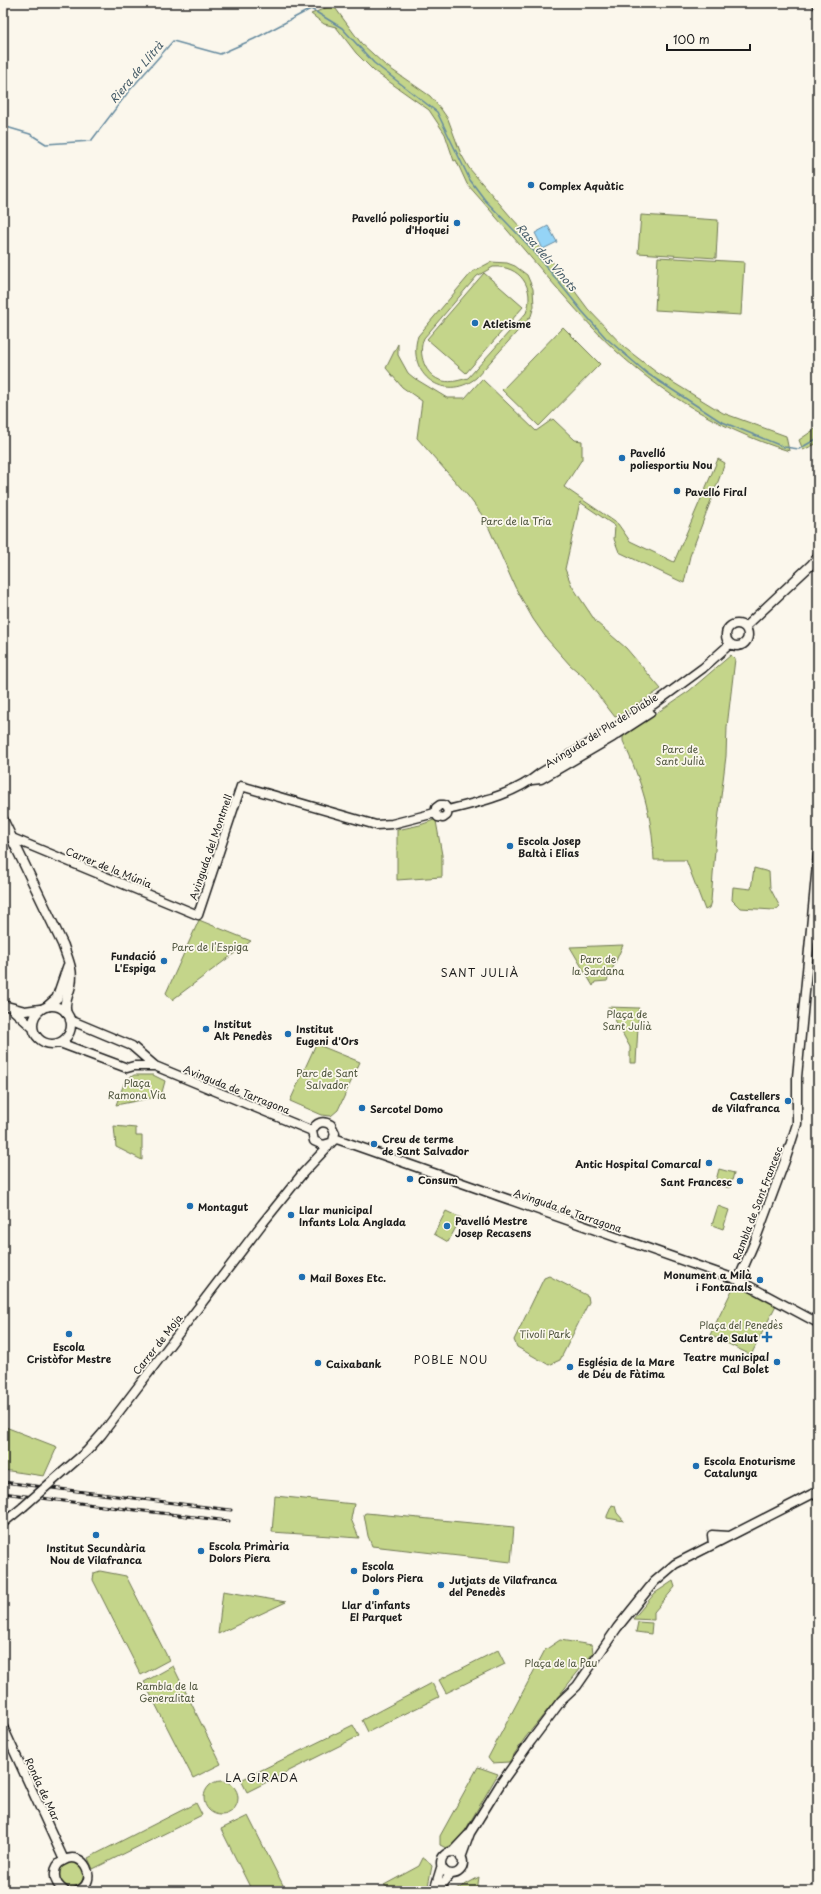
<svg xmlns="http://www.w3.org/2000/svg" width="821" height="1894" viewBox="0 0 821 1894" font-family="'Playpen Sans',sans-serif">
	<rect width="100%" height="100%" fill="#fbf7ec"/>
	<filter id="ink" filterUnits="userSpaceOnUse"><feTurbulence type="fractalNoise" baseFrequency=".025" numOctaves="2"/><feDisplacementMap in="SourceGraphic" scale="8" xChannelSelector="R" yChannelSelector="G"/><feConvolveMatrix kernelMatrix="1 2 1 2 8 2 1 2 1" color-interpolation-filters="sRGB"/></filter>
	<g filter="url(#ink)">
		<path fill="#c4d58a" stroke="#707853" fill-rule="evenodd" d="M333 5 361 43 385 65 430 96 441 109 448 119 461 154 469 168 511 217 556 266 588 309 625 348 656 372 723 413 786 436 789 451C716 429 646 385 593 328 550 282 510 232 467 184L456 160 454 161 445 134 429 110 374 71 356 53 336 27 324 24 311 14Z
			M641 215 718 220 716 258 638 253Z
			M658 257 744 262 741 315 655 310Z
			M491 262 507 263 515 266 527 275 533 289 534 306 531 316 476 378C444 403 406 374 418 336L472 272ZM493 267C520 265 536 288 526 313L468 378C460 380 452 383 443 381 425 377 417 353 424 338L477 276Z
			M484 273 523 307 466 373 427 339Z
			M563 327 600 364 539 426 502 390Z
			M398 344V355L408 373 414 378 447 398H465L482 379 536 431 553 419 575 440 582 441V459L564 487 618 524 630 541 674 562 718 459 725 463 690 556 684 583 619 552 614 539 615 526 580 502 565 569 572 586 596 622 626 648 661 689 625 713 615 717 584 677 570 665 547 639 533 619 515 587 485 519 468 496 417 438 422 401 402 387 386 368Z
			M818 427V443L803 450 799 440Z
			M731 655 735 659 727 727 726 756 716 837 711 901 709 908 705 910 686 860H654C652 814 642 783 623 741V736L689 691Z
			M434 820 436 821 442 855V877L397 880V830L420 825Z
			M754 868 769 872 770 888 780 907 774 910 740 908 732 900 733 887 751 889Z
			M199 920 251 941 172 1000 166 993Z
			M623 945 607 981 595 982 593 986 570 947Z
			M608 1007 639 1008 636 1063H630V1047Z
			M316 1044 360 1062 338 1110 331 1116 322 1115 290 1101Z
			M134 1075H153L165 1081 161 1096 116 1105 125 1081Z
			M114 1126 136 1128V1136H142V1160L116 1147Z
			M719 1169 734 1173 730 1188 715 1184Z
			M718 1206 729 1210 723 1229 712 1225Z
			M446 1211 461 1218 448 1242 434 1234Z
			M549 1276 588 1296 589 1302 560 1360 549 1365 517 1347 514 1340 544 1278Z
			M735 1284 776 1305 751 1355 710 1335Z
			M3 1426 57 1447 44 1476 3 1470Z
			M275 1496 354 1504 351 1519 359 1538 272 1532Z
			M612 1505 615 1506 617 1513 624 1521 607 1518V1516Z
			M366 1513 514 1527 511 1562 372 1546 368 1536 364 1514Z
			M100 1571 126 1576 169 1660 141 1675 93 1580 94 1573Z
			M673 1581 675 1587 654 1612V1620L633 1619 655 1593Z
			M223 1591 286 1602 218 1634Z
			M638 1622 652 1623 651 1634 636 1632Z
			M560 1640 592 1645 593 1653 525 1738 509 1762 492 1763 488 1758 545 1650Z
			M498 1650 505 1664 446 1693 439 1680Z
			M173 1666 221 1764 193 1778 144 1682Z
			M432 1683 439 1697 368 1732 362 1720Z
			M353 1725 359 1736 247 1792 241 1780Z
			M478 1767 498 1774 459 1841 446 1848 440 1845V1836Z
			M204 1798a17 17 0 1 1 34 0a17 17 0 1 1-34 0Z
			M196 1803 202 1815 93 1869 88 1858Z
			M248 1816 286 1891H252L221 1829Z
			M423 1858H425L432 1866 427 1891H393L384 1885 419 1866Z
			M58 1874a13 13 0 1 1 26 0a13 13 0 1 1-26 0Z
			M479 1877 477 1891H454Z"/>
		<path fill="#95d4f6" stroke="#658a9f" d="M548 226 557 242 543 249 535 233Z"/>
		<g fill="none" stroke-linecap="round" stroke-linejoin="round">
			<path stroke="#658a9f" stroke-width="1.5" d="M311 9 342 28 374 63 437 112 470 180 485 200 532 249 582 311 606 338 648 374 720 421 784 447 799 449 818 438
				M3 126 30 134 46 144 91 141 129 91 173 41 220 54 254 39 322 3"/>
			<g stroke="#1c1c1c" stroke-width="11">
				<path id="tertiary" d="M726 635a11 11 0 1 1 22 0a11 11 0 1 1-22 0Z
					M745 627 812 564 818 556
					M532 780 541 779 613 737 650 713
					M448 810C479 802 513 795 539 774L654 704 703 668 730 644
					M435 813 436 808 440 805H444L448 810
					M435 813 438 817 443 818 447 815 448 810
					M12 838 198 915 241 786 376 825 392 824 435 813
					M3 1005 25 1011 40 1009
					M33 1025a19 19 0 1 1 38 0a19 19 0 1 1-38 0Z
					M13 1010 33 1028
					M70 1020 132 1046 155 1066 312 1131
					M60 1043 127 1068 134 1066H155
					M334 1138 738 1280 818 1323
					M738 1280 755 1241 786 1158 797 1124V1077L818 854
					M64 1471 87 1451 102 1434 262 1224 303 1173 333 1141 335 1133 331 1125C323 1120 316 1122 312 1131L314 1141 323 1145 330 1143
					M3 1523 23 1507
					M713 1544 712 1535 729 1536
					M3 1727 64 1860
					M452 1852 468 1835
					M441 1863a11 11 0 1 1 22 0a11 11 0 1 1-22 0Z
					M461 1858 470 1833 501 1783 531 1741 561 1701 577 1686 617 1628 654 1582 675 1564 818 1491
					M65 1891C59 1887 54 1881 55 1873 55 1868 58 1863 63 1861 83 1848 100 1881 78 1891
					M434 1891 441 1868
					M437 1891 451 1874"/>
			</g>
			<g stroke="#1c1c1c" stroke-width="12">
				<path id="secondary" d="M818 3V5
					M3 820 63 945C67 957 73 969 71 982 70 993 63 1000 66 1012
					M48 1006 57 998 68 966"/>
			</g>
			<use href="#tertiary" stroke="#fbf7ec" stroke-width="8"/>
			<use href="#secondary" stroke="#fbf7ec" stroke-width="9"/>
			<g stroke="#1c1c1c" stroke-width="3">
				<path id="rail" d="M3 1482 231 1510
					M3 1493 110 1507 229 1521"/>
			</g>
			<use href="#rail" stroke="#fbf7ec" stroke-width="1.5" stroke-dasharray="4.5" stroke-linecap="butt"/>
			<g stroke="#1c1c1c" stroke-width="11" stroke-linecap="butt">
				<path id="tertiary-bridge" d="M23 1507 64 1471"/>
			</g>
			<use href="#tertiary-bridge" stroke="#fbf7ec" stroke-width="8"/>
		</g>
	</g>
	<g fill="#1f6fb2" stroke="#fbf7ec" stroke-width="1.5">
		<circle cx="531" cy="185" r="4"/>
		<circle cx="457" cy="223" r="4"/>
		<circle cx="475" cy="323" r="4"/>
		<circle cx="622" cy="458" r="4"/>
		<circle cx="677" cy="491" r="4"/>
		<circle cx="510" cy="846" r="4"/>
		<circle cx="164" cy="961" r="4"/>
		<circle cx="206" cy="1029" r="4"/>
		<circle cx="288" cy="1034" r="4"/>
		<circle cx="788" cy="1101" r="4"/>
		<circle cx="362" cy="1108" r="4"/>
		<circle cx="374" cy="1144" r="4"/>
		<circle cx="709" cy="1163" r="4"/>
		<circle cx="410" cy="1179" r="4"/>
		<circle cx="740" cy="1181" r="4"/>
		<circle cx="190" cy="1206" r="4"/>
		<circle cx="291" cy="1215" r="4"/>
		<circle cx="447" cy="1226" r="4"/>
		<circle cx="302" cy="1277" r="4"/>
		<circle cx="760" cy="1280" r="4"/>
		<circle cx="69" cy="1334" r="4"/>
		<path d="M765 1331h4v4h4v4h-4v4h-4v-4h-4v-4h4z"/>
		<circle cx="777" cy="1362" r="4"/>
		<circle cx="318" cy="1363" r="4"/>
		<circle cx="570" cy="1367" r="4"/>
		<circle cx="696" cy="1466" r="4"/>
		<circle cx="96" cy="1535" r="4"/>
		<circle cx="201" cy="1551" r="4"/>
		<circle cx="354" cy="1571" r="4"/>
		<circle cx="441" cy="1585" r="4"/>
		<circle cx="376" cy="1592" r="4"/>
	</g>
	<g text-anchor="middle" dominant-baseline="central" stroke-width="3.5" stroke-linejoin="round" paint-order="stroke">
		<g font-size="10" font-weight="bold" fill="#1c1c1c" stroke="#fbf7ec" text-anchor="start">
			<text x="539" y="185">Complex Aquàtic</text>
			<text x="449" y="217" text-anchor="end">Pavelló poliesportiu<tspan x="449" dy="12">d'Hoquei</tspan></text>
			<text x="483" y="323">Atletisme</text>
			<text x="630" y="452">Pavelló<tspan x="630" dy="12">poliesportiu Nou</tspan></text>
			<text x="685" y="491">Pavelló Firal</text>
			<text x="518" y="840">Escola Josep<tspan x="518" dy="12">Baltà i Elias</tspan></text>
			<text x="156" y="955" text-anchor="end">Fundació<tspan x="156" dy="12">L'Espiga</tspan></text>
			<text x="214" y="1023">Institut<tspan x="214" dy="12">Alt Penedès</tspan></text>
			<text x="296" y="1028">Institut<tspan x="296" dy="12">Eugeni d'Ors</tspan></text>
			<text x="780" y="1095" text-anchor="end">Castellers<tspan x="780" dy="12">de Vilafranca</tspan></text>
			<text x="370" y="1108">Sercotel Domo</text>
			<text x="382" y="1138">Creu de terme<tspan x="382" dy="12">de Sant Salvador</tspan></text>
			<text x="701" y="1163" text-anchor="end">Antic Hospital Comarcal</text>
			<text x="418" y="1179">Consum</text>
			<text x="732" y="1181" text-anchor="end">Sant Francesc</text>
			<text x="198" y="1206">Montagut</text>
			<text x="299" y="1209">Llar municipal<tspan x="299" dy="12">Infants Lola Anglada</tspan></text>
			<text x="455" y="1220">Pavelló Mestre<tspan x="455" dy="12">Josep Recasens</tspan></text>
			<text x="752" y="1274" text-anchor="end">Monument a Milà<tspan x="752" dy="12">i Fontanals</tspan></text>
			<text x="310" y="1277">Mail Boxes Etc.</text>
			<text x="758" y="1337" text-anchor="end">Centre de Salut</text>
			<text x="69" y="1346" text-anchor="middle">Escola<tspan x="69" dy="12">Cristòfor Mestre</tspan></text>
			<text x="769" y="1356" text-anchor="end">Teatre municipal<tspan x="769" dy="12">Cal Bolet</tspan></text>
			<text x="578" y="1361">Església de la Mare<tspan x="578" dy="12">de Déu de Fàtima</tspan></text>
			<text x="326" y="1363">Caixabank</text>
			<text x="704" y="1460">Escola Enoturisme<tspan x="704" dy="12">Catalunya</tspan></text>
			<text x="209" y="1545">Escola Primària<tspan x="209" dy="12">Dolors Piera</tspan></text>
			<text x="96" y="1547" text-anchor="middle">Institut Secundària<tspan x="96" dy="12">Nou de Vilafranca</tspan></text>
			<text x="362" y="1565">Escola<tspan x="362" dy="12">Dolors Piera</tspan></text>
			<text x="449" y="1579">Jutjats de Vilafranca<tspan x="449" dy="12">del Penedès</tspan></text>
			<text x="376" y="1604" text-anchor="middle">Llar d'infants<tspan x="376" dy="12">El Parquet</tspan></text>
		</g>
		<g font-size="10" fill="#4e543d" stroke="#fbf7ec">
			<text x="516" y="520">Parc de la Tria</text>
			<text x="680" y="748">Parc de<tspan x="680" dy="12">Sant Julià</tspan></text>
			<text x="210" y="946">Parc de l'Espiga</text>
			<text x="598" y="958">Parc de<tspan x="598" dy="12">la Sardana</tspan></text>
			<text x="627" y="1013">Plaça de<tspan x="627" dy="12">Sant Julià</tspan></text>
			<text x="327" y="1072">Parc de Sant<tspan x="327" dy="12">Salvador</tspan></text>
			<text x="137" y="1082">Plaça<tspan x="137" dy="12">Ramona Via</tspan></text>
			<text x="741" y="1324">Plaça del Penedès</text>
			<text x="545" y="1333">Tivoli Park</text>
			<text x="561" y="1662">Plaça de la Pau</text>
			<text x="167" y="1685">Rambla de la<tspan x="167" dy="12">Generalitat</tspan></text>
		</g>
		<g font-size="10" fill="#1c1c1c" stroke="#fbf7ec">
			<text transform="translate(601 730) rotate(-32)">Avinguda del Pla del Diable</text>
			<text transform="translate(210 847) rotate(-71)">Avinguda del Montmell</text>
			<text transform="translate(109 867) rotate(22)">Carrer de la Múnia</text>
			<text transform="translate(237 1089) rotate(22)">Avinguda de Tarragona</text>
			<text transform="translate(757 1203) rotate(-69)">Rambla de Sant Francesc</text>
			<text transform="translate(568 1210) rotate(19)">Avinguda de Tarragona</text>
			<text transform="translate(157 1344) rotate(-52)">Carrer de Moja</text>
			<text transform="translate(43 1789) rotate(65)">Ronda de Mar</text>
		</g>
		<g font-size="11" font-style="italic" fill="#465c68" stroke="#fbf7ec">
			<text transform="translate(136 72) rotate(-50)">Riera de Llitrà</text>
			<text transform="translate(547 257) rotate(49)">Rasa dels Vinots</text>
		</g>
		<g font-size="11" letter-spacing="1" fill="#1c1c1c" stroke="#fbf7ec">
			<text x="480" y="972">SANT JULIÀ</text>
			<text x="451" y="1359">POBLE NOU</text>
			<text x="262" y="1777">LA GIRADA</text>
		</g>
	</g>
	<rect width="821" height="1894" fill="none" stroke="#fbf7ec" stroke-width="16"/>
	<rect x="8" y="8" width="805" height="1878" fill="none" stroke="#1c1c1c" stroke-width="1.5" filter="url(#ink)"/>
	<path d="M667 44v6h83v-6" fill="none" stroke="#1c1c1c" stroke-width="2"/>
	<text x="673" y="44" font-size="12" fill="#1c1c1c" stroke="#fbf7ec" stroke-width="3" paint-order="stroke">100 m</text>
</svg>
